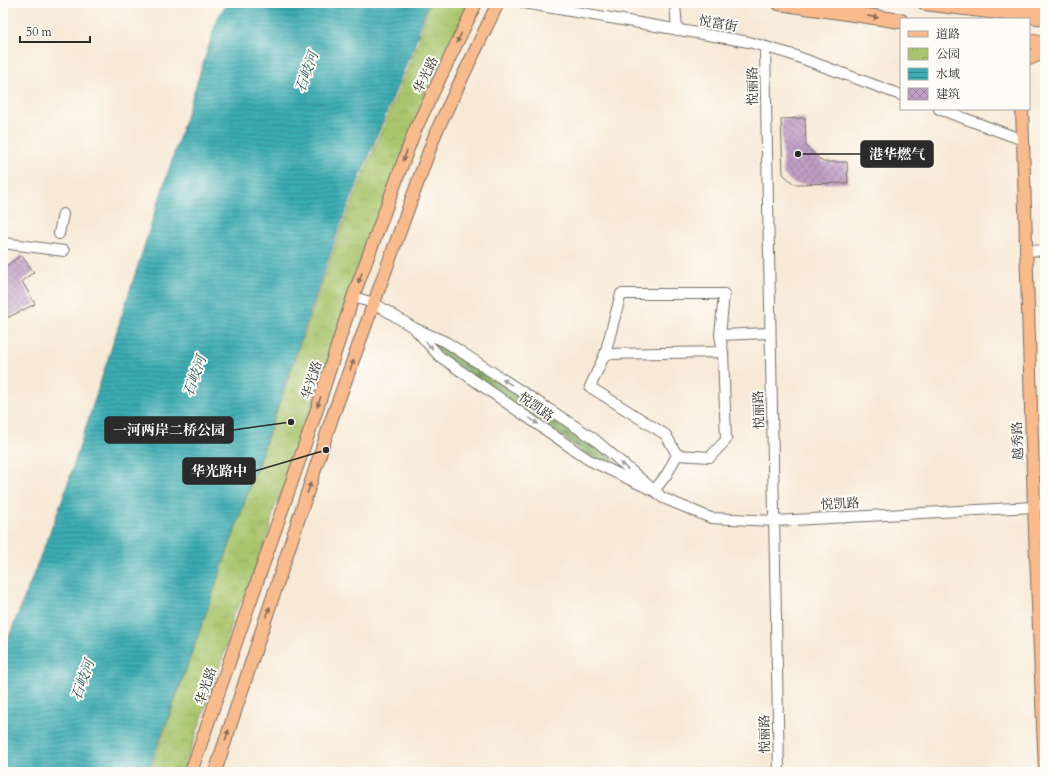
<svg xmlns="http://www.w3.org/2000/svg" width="1048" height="775" viewBox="0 0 1048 775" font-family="Cardo,'Noto Serif SC',serif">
	<defs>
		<pattern id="forest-firs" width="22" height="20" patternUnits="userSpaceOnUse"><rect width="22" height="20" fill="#86aa60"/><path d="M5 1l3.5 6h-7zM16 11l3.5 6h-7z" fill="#6e8b4f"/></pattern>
		<pattern id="park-crowns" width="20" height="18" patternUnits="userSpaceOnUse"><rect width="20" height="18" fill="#a8c56c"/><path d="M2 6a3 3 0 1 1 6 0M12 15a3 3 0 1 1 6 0" fill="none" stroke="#91a95e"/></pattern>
		<pattern id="water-rules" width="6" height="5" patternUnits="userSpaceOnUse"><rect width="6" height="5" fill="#3aacb2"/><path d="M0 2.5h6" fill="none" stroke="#318c91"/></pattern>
		<pattern id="building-cross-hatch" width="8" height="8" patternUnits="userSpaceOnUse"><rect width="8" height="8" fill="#c19ec5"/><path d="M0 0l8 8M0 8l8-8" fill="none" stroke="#9d81a0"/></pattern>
	</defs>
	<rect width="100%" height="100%" fill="#fdfcf7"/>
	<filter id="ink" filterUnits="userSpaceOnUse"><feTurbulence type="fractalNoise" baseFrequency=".025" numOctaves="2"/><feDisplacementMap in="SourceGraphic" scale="8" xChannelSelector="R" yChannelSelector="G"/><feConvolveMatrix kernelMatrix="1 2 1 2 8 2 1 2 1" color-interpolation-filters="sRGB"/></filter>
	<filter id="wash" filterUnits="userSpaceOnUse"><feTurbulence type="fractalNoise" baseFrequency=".012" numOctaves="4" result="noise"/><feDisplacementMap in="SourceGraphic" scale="16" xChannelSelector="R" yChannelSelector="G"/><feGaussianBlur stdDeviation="0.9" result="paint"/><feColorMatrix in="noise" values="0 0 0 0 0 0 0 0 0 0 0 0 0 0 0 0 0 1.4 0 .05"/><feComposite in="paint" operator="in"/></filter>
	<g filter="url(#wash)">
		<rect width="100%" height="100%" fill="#f8e9d6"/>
		<path fill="url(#forest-firs)" stroke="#586a46" d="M430 337 444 343 595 445 612 458 619 469 588 455 438 352Z"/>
		<path fill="url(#park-crowns)" stroke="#6a784c" d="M429 3H471L422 108 293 475 274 509 268 536 244 598 233 614 228 642 183 772H150L340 232 419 40Z"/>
		<path fill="url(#water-rules)" stroke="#326c6e" d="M227 3H428L416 41 339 229 203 622 148 772H3V652L62 501 218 17Z"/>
		<g id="blocks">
			<path fill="url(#building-cross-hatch)" d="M805 118 806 146 823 162H847L848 183 794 184 783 174 781 119Z
				M21 255 34 272 22 281 35 304 3 320V269Z"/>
		</g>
	</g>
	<g filter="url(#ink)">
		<use href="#blocks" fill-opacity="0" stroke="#736e67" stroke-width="1"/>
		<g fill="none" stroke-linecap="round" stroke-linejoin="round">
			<g stroke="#736e67" stroke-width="12">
				<path id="minor" d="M524 3 749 42 790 54 901 95
					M675 3 677 30
					M765 47 779 772
					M939 109 1023 140
					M59 234 63 214
					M3 243 64 251
					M1025 250 1045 251
					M621 294H724L720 335 723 352 726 440 710 457 677 455 666 435 590 387 605 354Z
					M353 297 374 303 414 328
					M720 335 770 333
					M605 354 723 352
					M654 491 589 460 439 356 414 328 446 342 593 438 663 498 711 518 775 521 1034 507 1045 503
					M654 491 667 474 677 455"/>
			</g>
			<g stroke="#736e67" stroke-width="14">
				<path id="major" d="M1022 109 1034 507 1045 772
					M191 772 314 418 353 297 415 130 476 3
					M215 772 332 418 436 132 498 3"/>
			</g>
			<g stroke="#736e67" stroke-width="16">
				<path id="highway" d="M779 3 901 21
					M925 3 1045 18
					M1021 3 1045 6
					M1029 41 1045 44
					M1029 58 1045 51"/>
			</g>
			<use href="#minor" stroke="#fff" stroke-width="10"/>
			<use href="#major" stroke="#fabb8c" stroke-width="12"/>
			<use href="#highway" stroke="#fabb8c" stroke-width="14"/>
		</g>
		<defs><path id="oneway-solid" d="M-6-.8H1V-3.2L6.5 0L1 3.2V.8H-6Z"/></defs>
		<g fill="#886c57">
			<use href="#oneway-solid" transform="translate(873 17) rotate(9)"/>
			<use href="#oneway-solid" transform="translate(459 38) rotate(116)"/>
			<use href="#oneway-solid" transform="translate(405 156) rotate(110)"/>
			<use href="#oneway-solid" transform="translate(360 278) rotate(110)"/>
			<use href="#oneway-solid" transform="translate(352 365) rotate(-70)"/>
			<use href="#oneway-solid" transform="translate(319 402) rotate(108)"/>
			<use href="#oneway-solid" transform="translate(309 488) rotate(-72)"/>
			<use href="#oneway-solid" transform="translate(268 612) rotate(-72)"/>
			<use href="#oneway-solid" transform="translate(227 735) rotate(-72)"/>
		</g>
		<g fill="#a0a0a0">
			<use href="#oneway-solid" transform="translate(429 345) rotate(49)"/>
			<use href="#oneway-solid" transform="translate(507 382) rotate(-147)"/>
			<use href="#oneway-solid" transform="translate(534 421) rotate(34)"/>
			<use href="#oneway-solid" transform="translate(624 466) rotate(-139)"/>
		</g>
	</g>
	<g text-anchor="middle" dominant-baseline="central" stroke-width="4" stroke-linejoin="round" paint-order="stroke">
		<g font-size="13" fill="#2b2b2b" stroke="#fdfcf7">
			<text transform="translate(718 24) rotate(10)">悦富街</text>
			<text transform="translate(426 75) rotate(-64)">华光路</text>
			<text transform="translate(753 86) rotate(-91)">悦丽路</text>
			<text transform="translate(312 380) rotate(-72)">华光路</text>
			<text transform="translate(536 407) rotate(35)">悦凯路</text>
			<text transform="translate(759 410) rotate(-92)">悦丽路</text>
			<text transform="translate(1018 441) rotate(-92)">越秀路</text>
			<text transform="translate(840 504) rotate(-3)">悦凯路</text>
			<text transform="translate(206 686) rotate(-71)">华光路</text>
			<text transform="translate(765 734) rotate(-91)">悦丽路</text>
		</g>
		<g font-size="14" font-style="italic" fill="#315f61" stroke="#fdfcf7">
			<text transform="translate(307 72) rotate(-70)">石岐河</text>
			<text transform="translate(195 376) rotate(-70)">石岐河</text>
			<text transform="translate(83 680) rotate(-70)">石岐河</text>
		</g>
	</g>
	<path fill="none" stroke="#2b2b2b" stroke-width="1.5" d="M798 154L861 154M291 422L233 430M326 450L255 471"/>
	<g fill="#2b2b2b" stroke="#fdfcf7" stroke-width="1.5">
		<circle cx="798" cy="154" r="4"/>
		<circle cx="291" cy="422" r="4"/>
		<circle cx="326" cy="450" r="4"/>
	</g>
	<g fill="#2b2b2b" stroke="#2b2b2b" stroke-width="1.5">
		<rect x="861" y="141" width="72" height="26" rx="4"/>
		<rect x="105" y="417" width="128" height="26" rx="4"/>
		<rect x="183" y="458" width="72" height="26" rx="4"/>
	</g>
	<g font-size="14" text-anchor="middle" font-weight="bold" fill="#fff">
		<text x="897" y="159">港华燃气</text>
		<text x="169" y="435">一河两岸二桥公园</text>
		<text x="219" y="476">华光路中</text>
	</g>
	<rect width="1048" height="775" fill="none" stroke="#fdfcf7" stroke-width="16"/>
	<rect x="900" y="18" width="130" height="92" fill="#fdfcf7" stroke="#a9a8a5"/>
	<rect x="908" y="31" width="20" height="6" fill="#fabb8c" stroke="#a9a8a5"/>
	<text x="936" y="38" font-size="12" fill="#2b2b2b">道路</text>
	<rect x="908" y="48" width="20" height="12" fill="url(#park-crowns)" stroke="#a9a8a5"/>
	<text x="936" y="58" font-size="12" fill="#2b2b2b">公园</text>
	<rect x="908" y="68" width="20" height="12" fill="url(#water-rules)" stroke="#a9a8a5"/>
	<text x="936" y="78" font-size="12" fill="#2b2b2b">水域</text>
	<rect x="908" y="88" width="20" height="12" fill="url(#building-cross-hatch)" stroke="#a9a8a5"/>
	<text x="936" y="98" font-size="12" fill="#2b2b2b">建筑</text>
	<path d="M20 36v6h70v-6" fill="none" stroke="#2b2b2b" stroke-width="2"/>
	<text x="26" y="36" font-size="12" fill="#2b2b2b" stroke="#fdfcf7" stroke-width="3" paint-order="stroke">50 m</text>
</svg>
